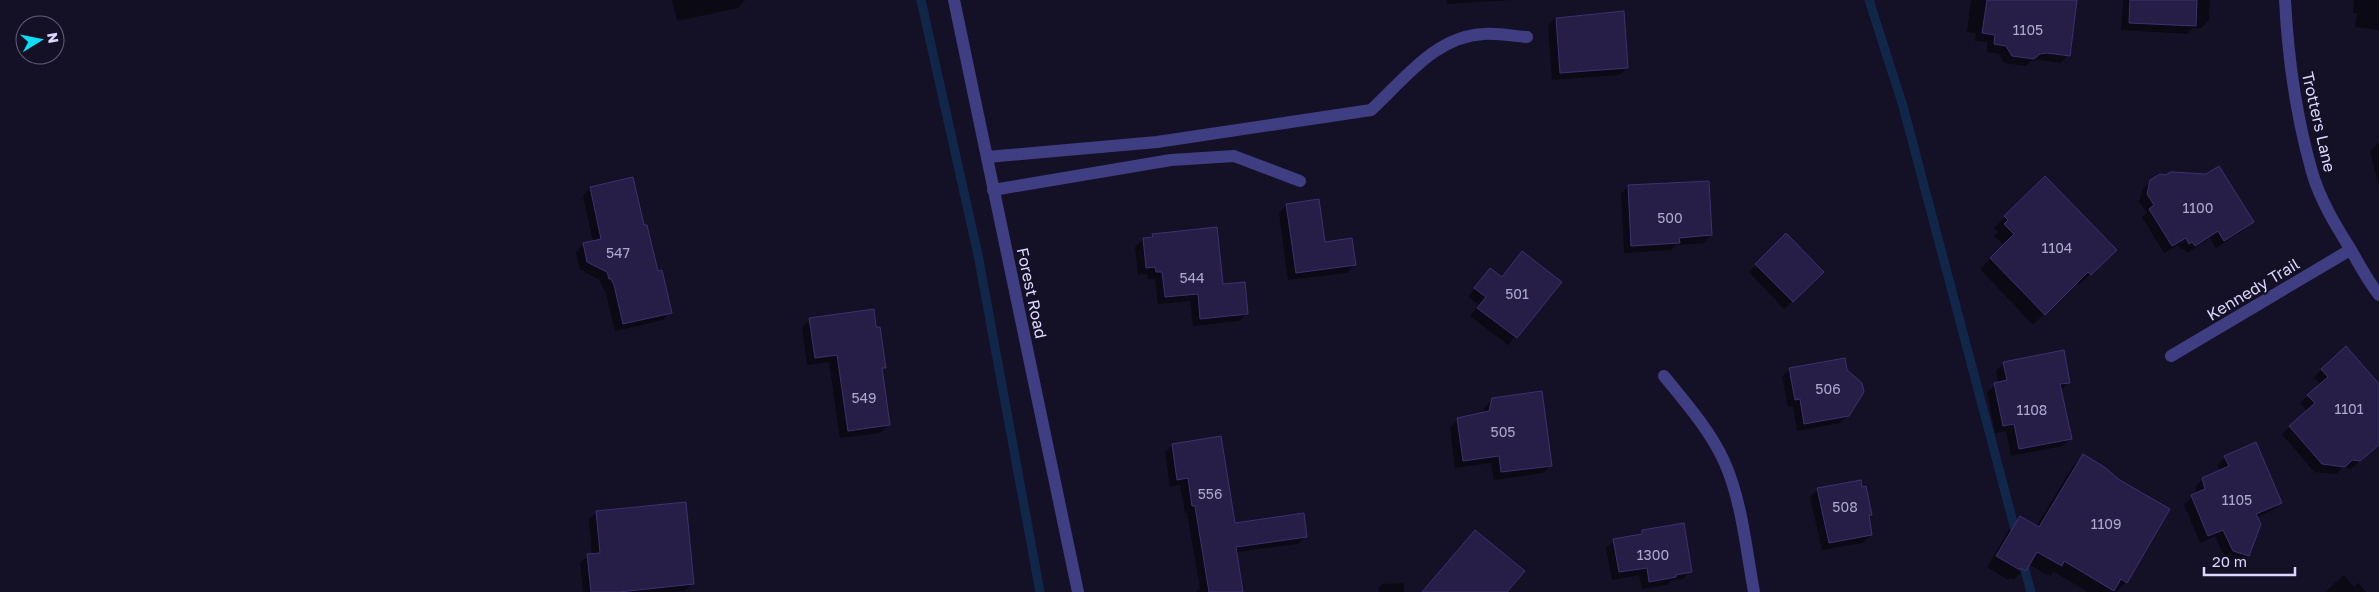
<svg xmlns="http://www.w3.org/2000/svg" width="2379" height="592" viewBox="0 0 2379 592" font-family="'Golos Text',sans-serif">
	<rect width="100%" height="100%" fill="#141126"/>
	<path fill="#0007" d="M672 0H745L738 8 677 21Z
		M1447 0H1511L1447 4Z
		M1971 0H2076L2068 55 2061 63 2039 60 2031 61 2026 66 2004 63 1999 54 1987 52V42L1975 41 1976 33 1967 32Z
		M2123 0H2210L2209 20 2201 28H2193L2187 34 2121 30Z
		M2354 0H2379V30L2355 27 2357 13H2353Z
		M1623 13 1627 68 1619 75 1552 80 1548 25 1556 17Z
		M2378 143H2379V186L2370 151Z
		M2045 178 2104 261 2079 285 2076 282 2033 325 1980 269 2004 245 1994 236 1998 232 1994 228Z
		M2151 181 2252 222 2244 230 2216 248 2210 238 2187 253 2184 249 2181 250 2178 245 2164 253 2142 217 2147 213 2139 202 2143 189Z
		M1628 186 1711 235 1703 243 1676 245 1671 250 1624 253 1621 194Z
		M590 188 644 227 670 312 663 320 615 331 606 293 599 280 580 269 576 252 584 244 593 242 583 196Z
		M1287 205 1324 243 1354 265 1347 273 1288 280 1279 213Z
		M1153 235 1222 286 1247 314 1239 321 1193 326 1190 301 1158 304 1155 279H1148L1147 274 1138 275 1135 247 1143 240 1149 239Z
		M1786 235 1822 272 1784 309 1749 272Z
		M1522 252 1560 282 1508 345 1470 316 1479 305 1468 297 1483 277 1501 278Z
		M810 319 875 329 884 367 881 371 888 425 880 433 840 438 829 362 807 365 802 327Z
		M2004 363 2069 382 2061 390 2071 438 2063 446 2011 456 2006 431 1995 433 1987 392 1998 383 1996 371Z
		M1790 369 1848 415 1840 423 1797 431 1793 406 1788 407 1782 377Z
		M2322 370 2379 386V436L2370 453 2351 469 2343 467 2336 474 2314 472 2282 434 2307 411 2300 403 2321 385 2314 377Z
		M1493 399 1551 465 1543 473 1494 480 1491 463 1455 468 1450 427 1458 419 1483 414 1485 407Z
		M1173 445 1234 525 1306 536 1298 544 1236 552 1242 592H1195L1200 588 1187 513H1185L1180 485 1170 487 1165 452Z
		M2083 456 2126 582 2116 592H2088L2054 572 2050 576 2028 564 2014 580 2010 578 2008 580 1987 567 2010 528 2020 518 2036 527 2073 466Z
		M2225 457 2281 503 2273 510 2256 518 2248 556 2240 563 2225 558 2215 536 2200 543 2184 504 2197 494 2195 487 2203 479 2220 471 2217 465Z
		M1818 489 1870 514 1868 517 1871 535 1863 543 1822 550 1810 497Z
		M596 512 693 583 685 591 676 592H583L580 563 588 556 592 555 589 520Z
		M1642 532 1691 571 1683 579 1671 581 1667 585 1642 589 1639 575 1612 580 1606 548 1614 541 1637 537Z
		M2344 575 2354 587 2359 583 2366 592H2325Z
		M1404 583V592H1379V588L1383 584Z"/>
	<g fill="none" stroke-linecap="round" stroke-linejoin="round">
		<path stroke="#11274a" stroke-width="9" d="M921 0 978 255 1040 592
			M1869 0 1903 106 2017 537
			M2022 559 2031 592"/>
	</g>
	<path fill="#261e46" stroke="#3d3171" d="M1987 0H2077L2070 56 2047 53 2040 54 2034 59 2012 56 2006 46 1994 44 1995 35 1982 33Z
		M2130 0H2197L2196 26 2129 23Z
		M1624 11 1628 68 1560 73 1556 18Z
		M2219 166 2254 222 2224 241 2218 231 2195 246 2192 242 2189 244 2186 238 2172 246 2149 209 2154 205 2147 194 2150 180 2160 174 2165 175 2171 172 2206 174Z
		M2045 176 2117 250 2091 275 2088 272 2045 315 1990 258 2014 234 2004 224 2008 220 2004 216Z
		M633 177 644 225H647L658 271 662 270 672 313 623 324 614 285 611 279H609L607 272 587 262 583 243 601 239 590 187Z
		M1709 181 1712 235 1679 238 1680 243 1631 246 1628 185Z
		M1319 199 1325 242 1352 238 1356 265 1296 273 1286 204Z
		M1217 227 1223 284 1245 282 1248 314 1200 319 1198 294 1165 297 1162 272H1156L1155 267 1146 268 1143 238 1153 237 1152 234Z
		M1786 233 1824 272 1793 302 1755 264Z
		M1522 251 1562 282 1517 338 1477 308 1486 297 1474 288 1490 268 1502 277Z
		M874 309 876 327H880L886 368H882L890 425 848 431 837 355 815 358 809 318Z
		M2346 346 2379 384V445L2360 461 2352 460 2345 467 2322 464 2289 426 2315 403 2307 395 2328 377 2321 369Z
		M2064 350 2070 383 2060 384 2072 439 2019 449 2014 424 2003 426 1994 383 2007 380 2003 362Z
		M1845 358 1847 370 1862 383 1864 392 1849 416 1804 424 1800 399 1795 400 1789 368Z
		M1542 391 1552 466 1501 472 1499 456 1463 461 1457 418 1489 411 1492 398Z
		M1221 436 1235 523 1304 513 1307 537 1236 547 1243 592H1209L1195 506H1192L1188 478 1177 480 1172 444Z
		M2256 442 2282 503 2256 514 2261 524 2249 556 2233 551 2223 530 2208 536 2191 495 2205 489 2202 478 2229 466 2224 456Z
		M2083 454 2106 468 2118 479 2170 509 2127 583 2121 579 2114 591 2064 561 2062 566 2037 552 2026 571 2021 568 2020 570 1996 556 2020 516 2039 527Z
		M1861 480 1862 487 1866 486 1872 515H1869L1872 535 1829 543 1817 488Z
		M686 502 694 584 619 592H591L587 554 600 553 596 511Z
		M1684 523 1692 572 1676 575V577L1649 582 1647 568 1619 572 1613 539 1642 534V530Z
		M1475 530 1525 571 1507 592H1422Z"/>
	<g fill="none" stroke-linecap="round" stroke-linejoin="round">
		<path stroke="#403e83" stroke-width="12" d="M987 157 1157 142 1371 110C1404 80 1435 36 1484 34 1498 33 1513 36 1527 37
			M993 190 1171 160 1234 156 1300 181"/>
		<path stroke="#403e83" stroke-width="12" d="M954 0 1078 592
			M2285 0C2288 58 2296 116 2312 172 2320 200 2336 226 2351 250 2360 266 2368 281 2379 295
			M2171 356 2350 250
			M1664 376C1686 403 1709 429 1724 461 1742 501 1746 549 1754 592"/>
	</g>
	<g text-anchor="middle" dominant-baseline="central" stroke-width="4.5" stroke-linejoin="round" paint-order="stroke">
		<g font-size="14" fill="#aeaacf">
			<text x="2028" y="29">1105</text>
			<text x="2198" y="207">1100</text>
			<text x="1670" y="217">500</text>
			<text x="2057" y="247">1104</text>
			<text x="618" y="252">547</text>
			<text x="1192" y="277">544</text>
			<text x="1517" y="293">501</text>
			<text x="1828" y="388">506</text>
			<text x="864" y="397">549</text>
			<text x="2349" y="408">1101</text>
			<text x="2032" y="409">1108</text>
			<text x="1503" y="431">505</text>
			<text x="1210" y="493">556</text>
			<text x="2237" y="499">1105</text>
			<text x="1845" y="506">508</text>
			<text x="2106" y="523">1109</text>
			<text x="1653" y="554">1300</text>
		</g>
		<g font-size="16" fill="#dcd8fd" stroke="#141126">
			<text transform="translate(2319 122) rotate(77)">Trotters Lane</text>
			<text transform="translate(2253 289) rotate(-31)">Kennedy Trail</text>
			<text transform="translate(1032 293) rotate(78)">Forest Road</text>
		</g>
	</g>
	<g transform="translate(40 40) rotate(80)"><circle r="24" fill="#141126" stroke="#64617c"/>
	<path d="M0-4L9 19L0 12L-9 19Z" fill="#0eddf3"/>
	<text y="-8" font-size="14" font-weight="bold" text-anchor="middle" fill="#dcd8fd">N</text>
	</g>
	<path d="M2204 567v8h91v-8" fill="none" stroke="#dcd8fd" stroke-width="2.5"/>
	<text x="2212" y="567" font-size="15" fill="#dcd8fd" stroke="#141126" stroke-width="4" paint-order="stroke">20 m</text>
</svg>
